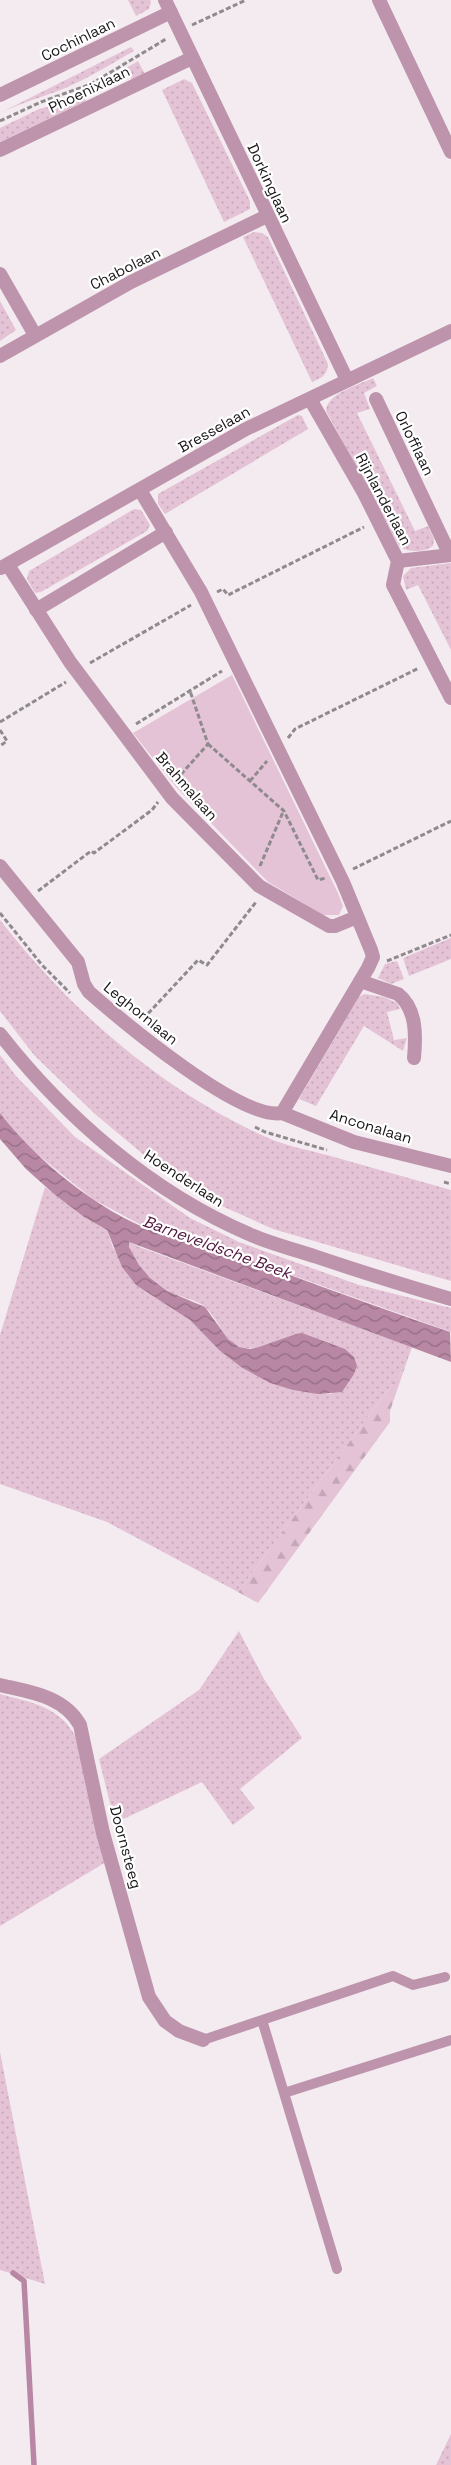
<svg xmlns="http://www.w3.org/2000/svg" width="451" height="2465" viewBox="0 0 451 2465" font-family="'Space Grotesk',sans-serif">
	<defs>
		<pattern id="grass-dots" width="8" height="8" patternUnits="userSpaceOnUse" patternTransform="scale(1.25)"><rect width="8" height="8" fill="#e5c3d6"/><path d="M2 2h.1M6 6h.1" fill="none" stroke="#c4a7b7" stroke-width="1.8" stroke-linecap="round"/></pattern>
		<pattern id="forest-firs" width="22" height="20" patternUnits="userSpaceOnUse" patternTransform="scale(1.25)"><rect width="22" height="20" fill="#e5c3d6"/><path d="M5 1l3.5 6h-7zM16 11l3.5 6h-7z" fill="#c4a7b7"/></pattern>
		<pattern id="water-waves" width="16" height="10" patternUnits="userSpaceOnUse" patternTransform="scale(1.25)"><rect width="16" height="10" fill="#b787a3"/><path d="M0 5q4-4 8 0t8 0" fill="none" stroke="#946d84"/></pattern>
	</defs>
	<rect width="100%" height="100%" fill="#f3ebf0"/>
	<path fill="url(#grass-dots)" d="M128 0H150L151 2 149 9 136 16Z
		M131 47 134 51C109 65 84 81 58 91 38 98 19 104 0 113Z
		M138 61 145 74 132 80 128 73 84 97 86 101 0 142V128L39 109 73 100Z
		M184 79 192 83 250 201V209L224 222 162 90Z
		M254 232 262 233 268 237 328 364C327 375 322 378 312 382L243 237Z
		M0 301 16 330 0 341Z
		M373 378 377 386 364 393 370 409 357 413 415 531 428 526 434 539 433 546C424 553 409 552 400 547L326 411C327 393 359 385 373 378Z
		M298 415 302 416 308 429 165 514 158 504V494Z
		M134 509 141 510 150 525 147 531 41 592 35 593 27 579 29 571Z
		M451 563V650L418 585 406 590 403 576 411 568Z
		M0 920C72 1012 161 1090 268 1138 286 1146 308 1150 327 1155 368 1167 410 1178 451 1190V1281L273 1229 222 1206 156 1165 95 1114 34 1055 0 1011Z
		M451 938V959L409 976 403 958Z
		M397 961 404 979 391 984 378 978 385 964Z
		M364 994 384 997 397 1003 400 1009 387 1012 394 1040 407 1038 403 1051 364 1026 316 1106 299 1099 359 997Z
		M0 1055 16 1076 75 1137 190 1218 239 1242 359 1285 451 1308V1332L247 1259 154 1232 93 1199 28 1147 0 1113Z
		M45 1187 84 1217 107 1230 113 1248 166 1303 190 1320 219 1350 293 1390 333 1394 259 1347C225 1355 224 1324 205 1307 195 1299 180 1297 169 1292 155 1286 143 1272 136 1260 133 1254 128 1249 129 1242L142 1248 412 1347 405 1367 238 1592 107 1522 0 1484V1335Z
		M239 1631 264 1679 302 1738 240 1789 255 1808 233 1825 202 1782 115 1823 99 1759 199 1690Z
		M0 1694C33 1703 60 1706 77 1739L106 1862 0 1926Z
		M0 2052 45 2284 0 2270Z
		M451 2434V2465H436Z"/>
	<path fill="url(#forest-firs)" d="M405 1367 390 1411V1422L258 1603 238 1592Z"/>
	<path fill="#e5c3d6" d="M232 675 337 891 343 906 339 915H323L268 882 176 787 133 733Z"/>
	<path fill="url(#water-waves)" d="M0 1113C37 1161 97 1210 155 1232 186 1244 219 1249 250 1260 316 1285 383 1309 450 1332L451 1362 129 1242V1247L139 1265 150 1278 167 1291 205 1307 228 1339 239 1347 250 1349 259 1347 296 1334 302 1333 345 1349 354 1357 357 1366 354 1374 342 1392 318 1394 293 1390 270 1383 241 1367 219 1350 190 1320 136 1285 122 1267 107 1230 84 1217 54 1194 26 1169 0 1139Z"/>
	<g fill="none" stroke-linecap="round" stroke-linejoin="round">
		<path stroke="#b787a3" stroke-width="5.5" d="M13 2273 24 2281 34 2465"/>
		<path stroke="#8f8a8d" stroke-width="3" stroke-dasharray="5 2.5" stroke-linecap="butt" d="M192 25 246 0
			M0 121 41 102 91 84 166 39
			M217 592 223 589 228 595 364 527
			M90 663 191 605
			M0 722 66 682
			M136 724 222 671
			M0 730 7 741 0 746
			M288 738 295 729 419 668
			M208 744 284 811 318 880 326 878
			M176 780 208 744 190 691
			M250 781 267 761
			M260 866 283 812
			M353 869 451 821
			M38 891 91 851 94 853 152 810 158 802
			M0 913 42 965 70 993
			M387 961 451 935
			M143 1019 198 960 207 965 256 902
			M255 1127 265 1132 327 1150
			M444 1182 451 1184"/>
		<path stroke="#bd94ac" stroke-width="10" d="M262 2020 337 2269
			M203 2040 393 1976 413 1985 445 1977
			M284 2093 451 2040"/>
		<path stroke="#bd94ac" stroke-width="14" d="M165 0 347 380
			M0 95 171 12
			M0 150 192 58
			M0 274 35 335
			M0 356 131 282 267 216
			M310 399 364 493 398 561 393 585 451 698
			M376 399 450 555
			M140 490 201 592 343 882 371 950 373 957 368 968 282 1113
			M398 561 451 555
			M8 565 70 662 172 798 259 886 329 926H335L357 917
			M1 568 246 429 451 331
			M36 610 166 532
			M0 866 78 962 84 984 89 992C122 1021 241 1121 282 1113
			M360 981 398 994C417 1009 416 1036 414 1058
			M282 1113 354 1142 451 1166
			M0 1685C30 1692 64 1696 80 1725L103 1833 149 1997 165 2021 179 2031 203 2040"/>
		<path stroke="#bd94ac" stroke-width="14" d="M379 0 451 152
			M0 1034C65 1117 151 1192 249 1234 270 1244 294 1249 317 1257 362 1272 406 1286 451 1299"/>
	</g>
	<g text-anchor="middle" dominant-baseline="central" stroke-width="4.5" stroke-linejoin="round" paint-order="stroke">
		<g font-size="15" fill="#191618" stroke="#fff">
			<text transform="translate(78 39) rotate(-26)">Cochinlaan</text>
			<text transform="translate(89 89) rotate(-26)">Phoenixlaan</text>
			<text transform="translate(270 183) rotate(65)">Dorkinglaan</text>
			<text transform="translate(125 268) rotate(-27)">Chabolaan</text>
			<text transform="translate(214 429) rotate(-29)">Bresselaan</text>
			<text transform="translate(415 443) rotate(64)">Orlofflaan</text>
			<text transform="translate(384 499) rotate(62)">Rijnlanderlaan</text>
			<text transform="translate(187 786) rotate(49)">Brahmalaan</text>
			<text transform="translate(141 1013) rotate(39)">Leghornlaan</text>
			<text transform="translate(371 1126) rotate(17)">Anconalaan</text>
			<text transform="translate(184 1178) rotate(33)">Hoenderlaan</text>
			<text transform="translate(126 1847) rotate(75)">Doornsteeg</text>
		</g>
		<g font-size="16" font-style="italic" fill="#50163d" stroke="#fff">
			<text transform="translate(217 1247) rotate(20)">Barneveldsche Beek</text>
		</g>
	</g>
</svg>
